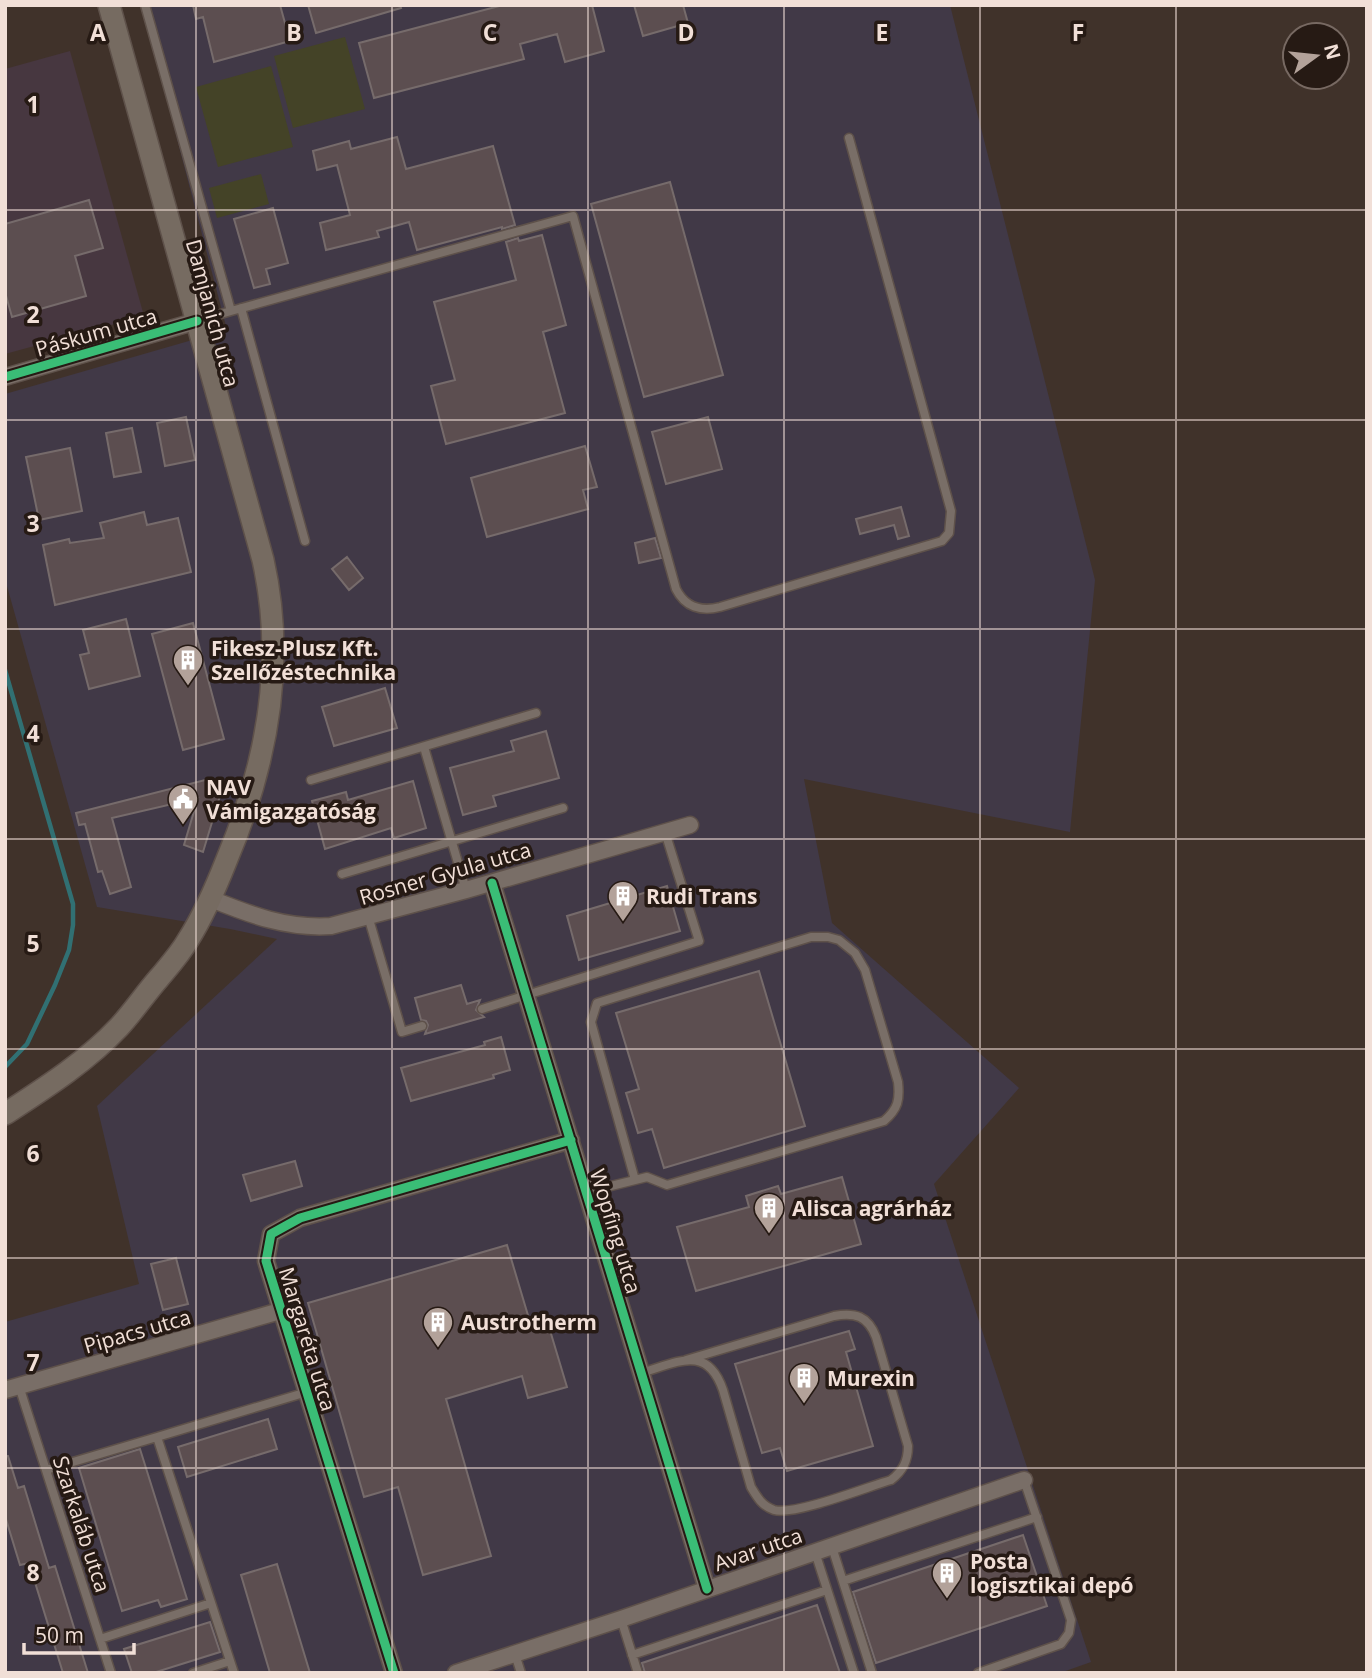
<svg xmlns="http://www.w3.org/2000/svg" width="1372" height="1678" viewBox="0 0 1372 1678" font-family="'Open Sans',sans-serif">
	<rect width="100%" height="100%" fill="#40322a"/>
	<path fill="#473740" d="M70 51 144 316 5 354V69Z"/>
	<path fill="#413947" d="M142 5H950L1095 580 1070 832 804 779 832 923 1019 1088 934 1184 1091 1662 1060 1673H5V1322L139 1284 97 1106 277 939 230 929 97 907 5 579V394L227 330Z"/>
	<path fill="#444327" d="M345 37 365 109 293 128 274 56Z
		M271 66 293 147 218 167 196 87Z
		M261 174 269 204 217 218 209 188Z"/>
	<g fill="none" stroke-linecap="round" stroke-linejoin="round">
		<path stroke="#317073" stroke-width="4.5" d="M5 670 73 904V925L69 950 55 985 27 1044 5 1067"/>
	</g>
	<path fill="#5c4e50" stroke="#766b6b" stroke-width="2" d="M193 5H280L290 41 214 62 203 17 196 19Z
		M308 5H400L401 8 316 33Z
		M503 5H592L604 51 565 62 557 34 520 44 524 59 374 98 359 43Z
		M634 5H683L688 23 643 36Z
		M397 137 406 169 493 146 515 225 502 229V227L417 250 409 222 377 231 379 237 326 250 320 223 350 215 337 165 317 170 313 151 349 141 351 149Z
		M670 182 723 375 644 397 591 204Z
		M89 200 103 248 75 256 86 296 12 317 5 292V224Z
		M273 208 288 263 266 269 270 284 254 288 234 219Z
		M542 235 566 325 543 332 565 413 446 444 431 386 455 380 434 302 516 280 506 242 518 238 519 241Z
		M186 417 195 460 165 466 157 423Z
		M708 417 722 469 666 484 652 432Z
		M132 428 141 472 114 477 106 433Z
		M585 446 597 487 583 490 588 509 487 537 471 478Z
		M70 448 82 511 39 520 26 457Z
		M901 507 909 536 898 539 894 525 860 534 856 519Z
		M144 512 147 525 178 518 191 572 55 605 43 545 69 539 70 543 104 538 100 523Z
		M655 538 661 558 639 563 635 543Z
		M347 557 363 578 349 590 332 569Z
		M126 619 140 676 89 689 80 655 89 653 83 630Z
		M193 623 224 739 183 750 152 634Z
		M385 688 397 728 334 746 322 707Z
		M546 731 559 778 493 796 496 806 463 815 450 768 514 751 511 741Z
		M209 779 223 786 203 852 184 845 198 798 112 818 131 887 110 894 102 871 98 872 85 824 79 825 76 813Z
		M413 781 426 828 394 838 391 828 325 849 312 801 346 792 348 800Z
		M667 886 680 931 579 960 567 916Z
		M759 971 805 1126 664 1168 652 1129 638 1133 626 1093 639 1089 616 1013Z
		M461 985 467 1004 480 1000 476 1010 484 1017 425 1034 428 1025 426 1021 421 1020 415 998Z
		M501 1037 510 1070 493 1075 494 1078 411 1101 401 1068 485 1045 484 1042Z
		M295 1161 302 1186 251 1201 243 1175Z
		M842 1177 861 1244 696 1291 677 1227 749 1207 746 1196 778 1186 781 1194Z
		M507 1245 530 1322 546 1317 567 1387 528 1398 522 1376 446 1399 491 1556 423 1575 398 1487 364 1497 308 1303Z
		M176 1258 188 1304 163 1310 151 1264Z
		M849 1331 855 1349 846 1352 873 1446 787 1471 780 1448 762 1453 735 1364Z
		M268 1419 277 1449 187 1477 178 1447Z
		M140 1449 187 1599 161 1607 158 1600 122 1611 79 1468Z
		M5 1456H8L18 1488 24 1486 49 1568 55 1566 88 1673H63L29 1563 20 1565 5 1516Z
		M1023 1535 1047 1606 876 1663 853 1592Z
		M277 1564 310 1673H270L241 1575Z
		M817 1605 840 1673H645L642 1663Z
		M210 1622 220 1652 153 1673H132L124 1649Z"/>
	<g fill="none" stroke-linecap="round" stroke-linejoin="round">
		<g stroke="#5e514a" stroke-width="11">
			<path id="service" d="M145 5 231 311 197 321
				M241 308 305 541
				M231 311 573 216 676 589C685 607 701 612 720 607L942 541 949 533 951 511 849 138
				M424 747 466 890
				M311 780 536 713
				M342 874 563 808
				M368 916 402 1032 422 1026
				M482 1009 699 941 665 832
				M587 1192 647 1177 667 1185 884 1121C898 1109 900 1100 898 1082L865 970 855 953 839 940 828 937H811L597 1003 591 1022 635 1180
				M641 1373C678 1362 707 1344 723 1390L751 1487C757 1497 762 1506 774 1510 794 1516 867 1487 891 1480 903 1471 908 1461 908 1446L876 1337C868 1316 855 1312 834 1316L686 1360
				M19 1386 111 1673
				M157 1437 307 1392
				M46 1470 157 1437 234 1673
				M832 1547 872 1673
				M815 1552 854 1673
				M843 1581 1037 1517
				M621 1619 638 1673
				M100 1639 211 1603
				M515 1654 521 1673
				M632 1655 827 1590
				M193 1673 230 1661
				M978 1673 1061 1644 1069 1633 1071 1620 1024 1480"/>
		</g>
		<g stroke="#5e514a" stroke-width="19">
			<path id="minor" d="M5 377 197 321
				M492 883 707 1589
				M211 899C251 915 287 929 331 926L466 890 690 825
				M5 1390 280 1311
				M394 1673 266 1261 271 1234 300 1218 571 1140
				M456 1673 621 1619 1024 1480"/>
		</g>
		<g stroke="#5e514a" stroke-width="24">
			<path id="secondary" d="M5 1114C45 1088 86 1062 119 1027 133 1012 145 994 159 978 169 966 180 954 188 940 204 915 216 887 227 859 267 764 286 662 263 560L109 5"/>
		</g>
		<use href="#service" stroke="#796e67" stroke-width="8"/>
		<use href="#minor" stroke="#796e67" stroke-width="16"/>
		<use href="#secondary" stroke="#766b61" stroke-width="21"/>
		<g stroke="#261a14" stroke-width="13">
			<path id="cycleway" d="M5 377 197 321
				M492 883 707 1589
				M394 1673 266 1261 271 1234 300 1218 571 1140"/>
		</g>
		<use href="#cycleway" stroke="#3abd76" stroke-width="9"/>
	</g>
	<path fill="none" stroke="#f1dfd7" stroke-width="2" stroke-opacity="0.55" d="M196 5V1673M392 5V1673M588 5V1673M784 5V1673M980 5V1673M1176 5V1673M5 210H1367M5 420H1367M5 629H1367M5 839H1367M5 1049H1367M5 1258H1367M5 1468H1367"/>
	<defs>
		<g id="building-pin" transform="scale(1.575)"><path d="M0 17L-7.5 6A9.5 9.5 0 1 1 7.5 6Z" fill="#b3a29a" stroke="#261a14"/><path d="M-4-6H4V6H1V3H-1V6H-4ZM-2.5-4.3h1.7v1.8h-1.7ZM.8-4.3h1.7v1.8H.8ZM-2.5-1h1.7V.8h-1.7ZM.8-1h1.7V.8H.8Z" fill="#fff"/></g>
		<g id="civic-pin" transform="scale(1.575)"><path d="M0 17L-7.5 6A9.5 9.5 0 1 1 7.5 6Z" fill="#b3a29a" stroke="#261a14"/><path d="M-.6-6.5H3V-4.5H.6V-3L4-1V1h2V6H-6V1h2V-1L-.6-3ZM-1.2 2.5V6h2.4V2.5Z" fill="#fff"/></g>
	</defs>
	<g fill-rule="evenodd">
		<use href="#building-pin" x="188" y="660"/>
		<use href="#civic-pin" x="183" y="799"/>
		<use href="#building-pin" x="623" y="896"/>
		<use href="#building-pin" x="769" y="1208"/>
		<use href="#building-pin" x="438" y="1322"/>
		<use href="#building-pin" x="804" y="1378"/>
		<use href="#building-pin" x="947" y="1573"/>
	</g>
	<g text-anchor="middle" dominant-baseline="central" stroke-width="7" stroke-linejoin="round" paint-order="stroke">
		<g font-size="21" fill="#f1dfd7" stroke="#261a14">
			<text transform="translate(213 313) rotate(75)">Damjanich utca</text>
			<text transform="translate(96 332) rotate(-16)">Páskum utca</text>
			<text transform="translate(445 873) rotate(-16)">Rosner Gyula utca</text>
			<text transform="translate(616 1231) rotate(73)">Wopfing utca</text>
			<text transform="translate(137 1331) rotate(-16)">Pipacs utca</text>
			<text transform="translate(308 1339) rotate(73)">Margaréta utca</text>
			<text transform="translate(82 1524) rotate(72)">Szarkaláb utca</text>
			<text transform="translate(758 1549) rotate(-19)">Avar utca</text>
		</g>
		<g font-size="21" font-weight="bold" fill="#f1dfd7" stroke="#261a14" text-anchor="start">
			<text x="211" y="648">Fikesz-Plusz Kft.<tspan x="211" dy="24">Szellőzéstechnika</tspan></text>
			<text x="206" y="787">NAV<tspan x="206" dy="24">Vámigazgatóság</tspan></text>
			<text x="646" y="896">Rudi Trans</text>
			<text x="792" y="1208">Alisca agrárház</text>
			<text x="461" y="1322">Austrotherm</text>
			<text x="827" y="1378">Murexin</text>
			<text x="970" y="1561">Posta<tspan x="970" dy="24">logisztikai depó</tspan></text>
		</g>
	</g>
	<g font-size="23" text-anchor="middle" font-weight="bold" fill="#f1dfd7" stroke="#261a14" stroke-width="7" stroke-linejoin="round" paint-order="stroke">
		<text x="98" y="41">A</text>
		<text x="294" y="41">B</text>
		<text x="490" y="41">C</text>
		<text x="686" y="41">D</text>
		<text x="882" y="41">E</text>
		<text x="1078" y="41">F</text>
		<text x="33" y="113">1</text>
		<text x="33" y="323">2</text>
		<text x="33" y="532">3</text>
		<text x="33" y="742">4</text>
		<text x="33" y="952">5</text>
		<text x="33" y="1162">6</text>
		<text x="33" y="1371">7</text>
		<text x="33" y="1581">8</text>
	</g>
	<rect width="1372" height="1678" fill="none" stroke="#f1dfd7" stroke-width="14"/>
	<g transform="translate(1316 56) rotate(75)"><circle r="33" fill="#261a14" stroke="#776962" stroke-width="2"/>
	<path d="M0-5L12 26L0 18L-12 26Z" fill="#b3a29a"/>
	<text y="-10" font-size="19" font-weight="bold" text-anchor="middle" fill="#f1dfd7">N</text>
	</g>
	<path d="M24 1643v10h110v-10" fill="none" stroke="#f1dfd7" stroke-width="3.5"/>
	<text x="35" y="1643" font-size="21" fill="#f1dfd7" stroke="#261a14" stroke-width="5" paint-order="stroke">50 m</text>
</svg>
